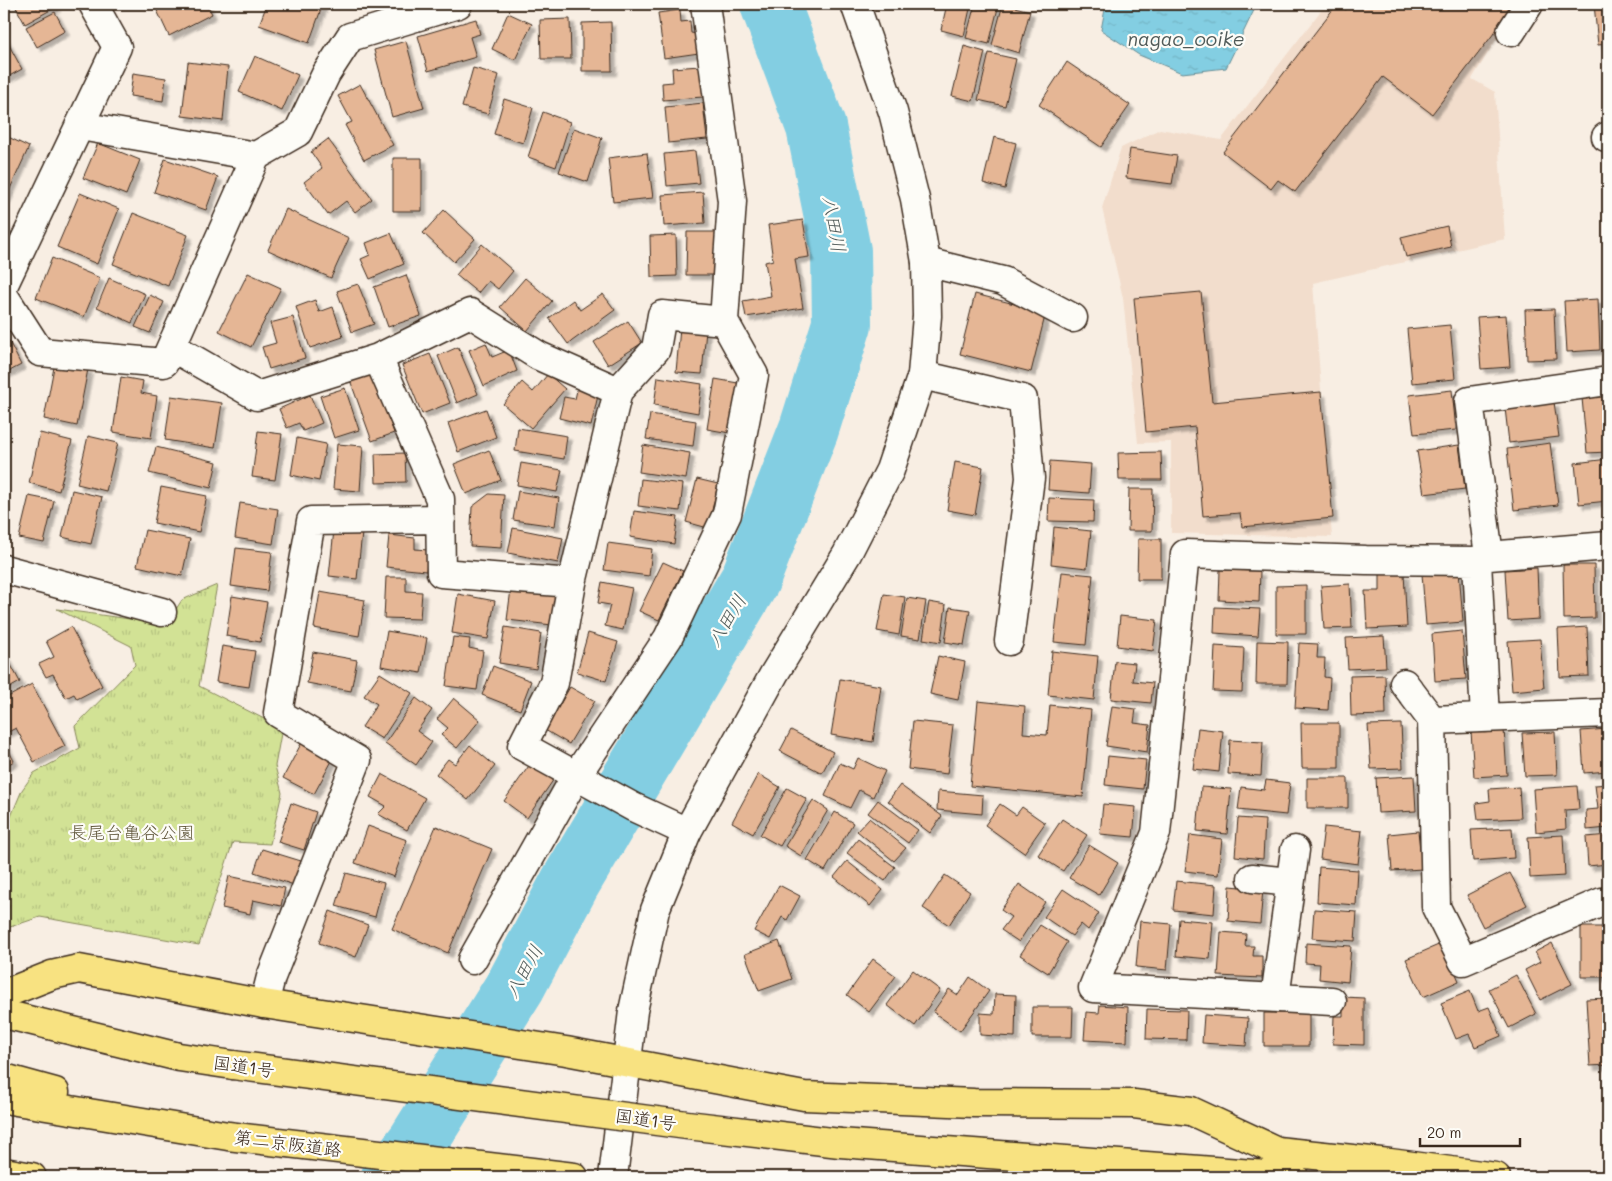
<svg xmlns="http://www.w3.org/2000/svg" width="1612" height="1181" viewBox="0 0 1612 1181" font-family="Mali,'Klee One',sans-serif">
	<defs>
		<pattern id="park-tufts" width="24" height="20" patternUnits="userSpaceOnUse" patternTransform="scale(1.25)"><rect width="24" height="20" fill="#d2e295"/><path d="M3 7l-1-3M5 7V3M7 7l1-3M15 17l-1-3M17 17v-4M19 17l1-3" fill="none" stroke="#b5c280"/></pattern>
		<pattern id="water-ripples" width="26" height="14" patternUnits="userSpaceOnUse" patternTransform="scale(1.25)"><rect width="26" height="14" fill="#83cee2"/><path d="M2 4q2-2 4 0t4 0M15 11q2-2 4 0t4 0" fill="none" stroke="#72b1c1"/></pattern>
		<filter id="shadow"><feDropShadow dx="4.5" dy="4.5" stdDeviation="1" flood-color="#0004"/></filter>
	</defs>
	<rect width="100%" height="100%" fill="#f8eee3"/>
	<filter id="ink" filterUnits="userSpaceOnUse"><feTurbulence type="fractalNoise" baseFrequency=".02" numOctaves="2"/><feDisplacementMap in="SourceGraphic" scale="10" xChannelSelector="R" yChannelSelector="G"/><feConvolveMatrix kernelMatrix="1 2 1 2 8 2 1 2 1" color-interpolation-filters="sRGB"/></filter>
	<g filter="url(#ink)">
		<path fill="#f2ddcc" d="M1326 4H1518L1472 79 1495 92 1505 239 1313 283 1332 537 1171 533V442L1138 443 1123 298 1102 208 1121 148 1160 129 1221 140Z"/>
		<path fill="url(#park-tufts)" stroke="#86865a" d="M217 585 199 686 282 728 275 766 282 793 270 844 233 842 199 945 40 917 4 929V833L22 790 34 773 80 748 75 726 135 665 131 646 57 609 166 624 182 600Z"/>
		<path fill="url(#water-ripples)" stroke="#668c94" d="M1106 4H1257L1226 68 1182 73 1139 55 1101 30Z"/>
		<g fill="none" stroke-linecap="round" stroke-linejoin="round">
			<path stroke="#83cee2" stroke-width="60" d="M391 1177 417 1143 516 985 570 883 750 580 809 429 842 324 841 251 816 127 770 4"/>
		</g>
		<path fill="#e5b695" stroke="#3b2a1e" filter="url(#shadow)" d="M14 4H54L56 7 25 24Z
			M154 4H207L212 14 169 36Z
			M267 4H323L309 43 259 25Z
			M947 4H971L964 36 941 30Z
			M975 4H999L989 44 966 38Z
			M1003 4 1030 11 1019 53 992 45Z
			M1337 4 1346 10 1350 4H1511L1514 7 1432 114 1383 77 1295 192 1278 180 1271 189 1223 152Z
			M1594 4H1608V44L1598 45Z
			M680 10 681 22 690 21 691 33 697 34 699 53 664 58 658 13Z
			M55 12 65 31 37 47 26 27Z
			M508 13 532 24 515 60 492 49Z
			M476 19 480 34 470 37 476 57 428 71 418 36Z
			M570 19 571 59H541L540 20Z
			M611 22 612 71H582V23Z
			M4 36 22 69 4 79Z
			M406 41 424 108 392 117 374 50Z
			M964 46 985 52 973 101 952 96Z
			M989 53 1016 59 1005 106 978 100Z
			M255 56 298 75 282 111 239 92Z
			M1605 57H1608V82Z
			M188 62 228 67 223 121 182 116Z
			M1067 62 1130 105 1101 147 1039 105Z
			M700 66 703 97 663 100 662 83 673 82 672 68Z
			M473 68 499 75 488 114 462 107Z
			M133 73 166 78 163 101 130 96Z
			M360 84 393 145 364 160 345 125 352 122 338 96Z
			M504 99 533 108 523 143 494 134Z
			M703 103 707 139 668 143 665 107Z
			M543 112 570 122 556 167 528 157Z
			M574 128 602 138 588 182 559 172Z
			M4 135 29 147 4 202Z
			M994 137 1016 143 1005 189 983 183Z
			M328 139 372 199 355 212 346 201 328 215 304 182 322 168 311 152Z
			M98 143 140 160 126 195 83 178Z
			M1130 149 1177 156 1172 184 1126 178Z
			M695 151 699 183 667 186 664 154Z
			M647 153 653 198 613 202 608 158Z
			M393 158H422V211H393Z
			M165 159 218 177 206 210 154 192Z
			M703 192 705 223 664 226 662 195Z
			M80 193 119 209 97 264 57 247Z
			M286 209 349 238 331 278 268 250Z
			M444 210 475 239 454 262 423 233Z
			M133 213 188 235 168 286 113 264Z
			M803 220 809 257 795 259 803 308 746 317 743 301 771 296 765 262 773 260 768 225Z
			M1447 226 1451 247 1406 257 1401 237Z
			M687 232H718V275H686Z
			M391 233 404 264 370 279 361 259 370 255 366 243Z
			M676 235 677 276 651 277 650 236Z
			M482 244 513 271 498 289 488 281 478 293 456 275Z
			M52 258 100 278 84 317 36 298Z
			M248 273 281 288 251 347 219 331Z
			M406 275 421 316 388 327 374 287Z
			M109 278 145 294 132 323 97 307Z
			M525 278 552 301 527 331 500 307Z
			M358 284 374 324 352 332 337 291Z
			M1201 292 1212 402 1321 392 1333 518 1242 527 1240 513 1203 516 1195 427 1146 432 1134 298Z
			M603 294 615 310 568 344 549 318 573 300 580 310Z
			M975 294 1046 312 1031 372 960 354Z
			M150 295 164 302 150 333 135 327Z
			M1598 299 1600 350 1567 352 1564 301Z
			M315 300 319 312 333 307 343 337 310 348 296 307Z
			M1554 309 1556 359 1527 360 1525 310Z
			M1506 315 1510 367 1481 369 1477 317Z
			M293 317 305 358 269 369 262 347 276 343 270 323Z
			M628 321 642 343 608 365 594 342Z
			M1450 325 1455 379 1412 383 1407 329Z
			M680 328 706 330 702 374 676 372Z
			M9 341 21 365 4 374V344Z
			M486 343 492 357 509 350 517 371 484 386 469 350Z
			M458 347 478 394 457 403 438 356Z
			M430 354 450 403 422 414 402 365Z
			M55 362 88 369 77 426 44 419Z
			M372 372 394 433 372 441 350 380Z
			M548 374 565 389 531 428 503 404 522 382 533 392Z
			M121 377 143 381 141 393 157 396 151 438 113 432Z
			M658 377 702 384 698 413 654 405Z
			M715 379 738 383 730 433 707 429Z
			M578 386 599 391 591 426 559 418 564 397 575 399Z
			M345 388 359 430 334 438 320 396Z
			M1452 390 1456 430 1414 434 1409 395Z
			M310 395 322 423 303 431 299 423 287 428 279 409Z
			M171 396 222 403 215 448 165 440Z
			M1608 396V452L1587 453 1582 398Z
			M1554 402 1559 437 1509 443 1505 408Z
			M486 409 496 437 458 452 448 423Z
			M650 414 696 421 693 446 646 439Z
			M518 428 567 436 564 459 515 451Z
			M258 431 282 434 275 480 252 477Z
			M40 433 72 441 59 491 29 483Z
			M88 436 118 443 106 491 77 484Z
			M297 438 326 444 319 481 291 475Z
			M1550 443 1558 505 1514 510 1507 449Z
			M337 444 363 446 360 491 333 489Z
			M643 445 690 453 686 479 639 472Z
			M1459 445 1465 489 1424 494 1417 451Z
			M156 447 217 462 211 488 149 473Z
			M489 450 501 480 466 494 454 464Z
			M1161 452 1162 480H1119L1118 453Z
			M405 453 406 482 376 483 375 454Z
			M1608 459V501L1579 504 1575 463Z
			M1050 461 1091 464 1089 493 1048 490Z
			M955 462 983 467 975 515 947 510Z
			M521 463 562 470 557 492 517 485Z
			M641 479 683 484 680 511 638 506Z
			M697 479 718 484 708 528 686 522Z
			M161 487 207 496 199 532 154 523Z
			M1129 489H1153L1152 531H1128Z
			M72 490 102 497 91 544 62 537Z
			M518 491 559 498 555 526 513 520Z
			M489 494 504 495 501 548 470 546 472 507Z
			M29 496 54 501 44 543 19 538Z
			M1049 498 1094 500 1093 522 1048 521Z
			M240 503 278 509 273 544 235 538Z
			M634 511 678 517 674 544 630 537Z
			M1054 527 1091 531 1087 568 1051 564Z
			M513 528 563 538 558 563 508 553Z
			M145 530 190 539 182 576 137 566Z
			M334 530 362 533 357 579 329 576Z
			M389 535 415 538V549L428 550 426 571 386 567Z
			M1138 539H1161V579H1137Z
			M608 543 652 549 649 576 604 570Z
			M236 548 272 552 267 591 231 586Z
			M663 562 683 571 659 620 639 611Z
			M1563 565H1594L1595 618 1564 619Z
			M1537 568 1539 619 1508 621 1505 570Z
			M1220 570 1260 571 1259 602 1219 600Z
			M1459 571 1463 622 1426 625 1422 574Z
			M1062 572 1093 575 1086 645 1054 642Z
			M1404 573 1407 627 1367 629 1365 591H1380V574Z
			M386 577H406V591L422 592 420 619 384 618Z
			M602 582 632 588 623 630 605 626 610 605 598 603Z
			M1350 584 1352 628 1324 629 1321 586Z
			M1306 585V634H1276V586Z
			M511 589 555 594 552 625 507 620Z
			M320 592 365 600 359 636 314 628Z
			M458 594 495 601 488 639 452 633Z
			M884 594 905 597 899 635 877 631Z
			M232 596 267 602 260 642 226 636Z
			M907 598 926 601 920 639 901 636Z
			M929 602 946 605 941 642 923 639Z
			M950 607 970 610 964 645 945 642Z
			M1215 607 1260 609 1258 636 1214 633Z
			M1120 616 1157 620 1153 651 1117 646Z
			M71 627 102 686 77 699 74 694 66 698 53 674 46 677 39 664 54 657 46 641Z
			M505 627 541 633 536 669 499 663Z
			M1587 627 1589 676 1560 677 1558 629Z
			M387 631 427 638 421 673 381 666Z
			M1462 631 1466 679 1435 681 1432 634Z
			M588 633 618 642 606 681 577 672Z
			M1384 636 1386 667 1348 669 1346 638Z
			M453 637 470 639 469 648 483 651 477 690 446 686Z
			M1540 639 1544 688 1512 691 1508 641Z
			M1257 641 1288 642 1287 684H1256Z
			M1299 643 1318 644 1317 658H1325L1324 677 1330 678 1328 710 1295 708Z
			M222 646 255 651 249 687 216 682Z
			M1215 646 1244 648 1242 692 1213 691Z
			M1052 651 1098 656 1094 700 1048 695Z
			M4 652 20 682 4 691Z
			M313 652 357 660 351 691 307 683Z
			M938 656 965 662 958 700 930 694Z
			M1115 661 1135 663 1133 681 1153 683 1151 703 1111 699Z
			M493 666 531 681 520 710 482 695Z
			M380 673 412 693 382 739 362 727 377 704 364 696Z
			M1385 675 1386 715 1351 716 1350 676Z
			M840 679 881 686 873 742 831 735Z
			M32 684 65 746 34 762 16 728 4 734V699Z
			M570 687 595 701 569 744 545 730Z
			M416 698 432 710 417 731 432 742 416 765 385 743Z
			M454 698 480 720 457 748 441 735 448 728 437 719Z
			M978 701 1025 706 1023 733 1047 735 1050 705 1091 710 1083 797 970 786Z
			M1112 706 1136 709 1134 723 1150 725 1147 752 1106 746Z
			M913 721 953 725 947 774 908 769Z
			M1301 723H1339V768H1302Z
			M1401 724 1403 768 1371 769 1368 725Z
			M1198 728 1223 731 1219 772 1193 769Z
			M1504 729 1507 775 1474 777 1471 731Z
			M1608 729V771L1584 773 1581 731Z
			M791 730 833 752 822 773 780 751Z
			M1555 732 1557 775 1525 776 1522 733Z
			M1230 740 1263 742 1261 776 1228 774Z
			M4 741 14 761 4 767Z
			M302 742 333 759 314 794 283 778Z
			M470 745 495 766 468 800 436 774 448 759 455 764Z
			M1108 756 1146 760 1143 789 1105 785Z
			M858 758 885 771 873 797 859 790 850 808 825 796 840 763 853 769Z
			M531 763 554 779 527 818 504 801Z
			M382 774 425 798 407 830 378 814 386 806 370 797Z
			M758 774 780 787 753 834 732 822Z
			M1414 776 1416 811 1378 813 1376 778Z
			M1307 778H1348V808H1307Z
			M1266 780 1290 783 1286 815 1238 810 1241 787 1264 790Z
			M1608 784V828L1587 830 1586 810 1598 809 1595 785Z
			M900 785 942 816 930 833 888 801Z
			M1577 786 1579 809 1565 810 1566 829 1536 832 1533 789Z
			M1201 787 1231 789 1227 834 1197 831Z
			M1519 787 1521 818 1478 820 1476 803 1490 801 1489 789Z
			M787 788 807 799 780 846 760 835Z
			M938 791 983 795 982 814 937 810Z
			M813 800 828 810 801 856 785 846Z
			M878 800 918 830 908 843 868 813Z
			M291 803 316 812 304 850 278 842Z
			M1000 804 1016 815 1022 807 1045 823 1024 853 985 825Z
			M1103 804 1136 807 1133 837 1100 834Z
			M835 812 853 823 825 871 807 860Z
			M869 818 906 848 894 861 857 831Z
			M1238 818 1265 820 1263 859 1235 856Z
			M1062 819 1087 835 1063 871 1038 855Z
			M368 826 407 840 394 877 355 863Z
			M436 826 492 849 448 953 392 929Z
			M1324 827 1362 831 1358 864 1320 859Z
			M1512 828 1514 858 1473 861 1471 830Z
			M1418 831 1422 869 1392 871 1389 834Z
			M1190 835 1222 839 1218 875 1185 871Z
			M1563 835 1565 876 1530 878 1528 837Z
			M1608 835V864L1588 866 1586 837Z
			M858 839 895 867 885 881 847 853Z
			M1089 845 1118 863 1099 895 1069 878Z
			M262 849 301 861 294 885 254 872Z
			M847 861 883 890 870 906 834 877Z
			M1319 867 1358 870 1356 905 1317 902Z
			M346 873 384 883 375 917 336 906Z
			M1510 873 1527 905 1483 927 1467 895Z
			M945 875 970 892 949 925 923 908Z
			M229 876 285 888 281 906 253 900 250 914 222 908Z
			M1176 881 1216 885 1214 914 1173 910Z
			M1019 884 1045 902 1019 942 1001 930 1011 917 1001 910Z
			M779 885 800 896 787 920 782 917 770 939 754 931Z
			M1230 886 1263 889 1260 924 1228 921Z
			M1063 889 1099 913 1088 930 1081 924 1072 936 1044 917Z
			M1314 909 1357 912 1355 941 1312 938Z
			M330 911 368 925 356 957 319 943Z
			M1179 919 1213 922 1210 959 1176 956Z
			M1140 921 1171 924 1167 970 1136 967Z
			M1040 925 1067 942 1048 973 1020 955Z
			M1581 927H1607V977H1581Z
			M1221 932 1246 934 1245 946H1254L1253 956H1262V978L1218 976Z
			M779 941 792 979 759 991 745 954Z
			M1306 943 1351 946 1348 982 1319 979 1320 964 1305 963Z
			M1443 943 1459 981 1423 997 1406 959Z
			M1552 943 1572 984 1540 1000 1525 970 1540 962 1535 952Z
			M873 959 896 976 869 1012 847 995Z
			M913 970 940 990 915 1026 887 1005Z
			M1516 975 1536 1014 1509 1028 1489 989Z
			M970 977 989 991 960 1031 933 1012 949 989 958 995Z
			M1470 991 1478 1011 1489 1007 1501 1036 1475 1047 1469 1034 1456 1039 1441 1003Z
			M995 994 1016 995 1015 1037 980 1035V1013L994 1014Z
			M1343 997 1364 998V1045L1333 1044 1334 1016H1343Z
			M1608 998V1065L1590 1066 1586 999Z
			M1100 1005 1128 1007 1127 1042 1084 1040 1086 1012 1099 1013Z
			M1032 1007H1073L1072 1037H1032Z
			M1147 1009 1187 1010 1186 1040 1146 1039Z
			M1264 1013H1309V1046H1264Z
			M1204 1015 1248 1018 1246 1046 1202 1043Z"/>
		<g fill="none" stroke-linecap="round" stroke-linejoin="round">
			<g stroke="#3b2a1e" stroke-width="31">
				<path id="minor" d="M1511 32 1529 4
					M80 126 256 156
					M1606 137 1608 136
					M926 262 1003 281 1073 318
					M4 284 117 47 93 4
					M4 296 40 352 164 363 256 156 298 132 326 74 350 37 458 4
					M172 347 257 396 378 358 470 313 539 356 618 391 656 349 662 315 724 321 732 201 705 4
					M378 358 440 499 441 573 572 583
					M922 375 1023 399 1030 478 1009 641
					M618 391 572 583 554 683 522 746 633 807 687 832
					M1489 556 1469 401 1608 381
					M1477 561 1485 718
					M4 569 162 612
					M1404 683 1432 720
					M1608 713 1432 720 1436 907 1463 961 1602 902 1608 901
					M1252 878 1290 882
					M472 960 576 776 668 638 727 514 754 375 724 321
					M1275 998 1295 850
					M1332 1001 1093 988 1156 833 1185 554 1366 560 1477 561 1489 556 1608 546
					M264 1004 271 977 357 760 278 713 311 521 441 519"/>
			</g>
			<g stroke="#3b2a1e" stroke-width="31">
				<path id="tertiary" d="M613 1177 633 1011 655 910 687 832 774 674 847 554 890 470 922 375 927 316 926 262 915 199 893 112 855 4"/>
			</g>
			<g stroke="#3b2a1e" stroke-width="31">
				<path id="trunk" d="M4 994 52 975 79 969 264 1004 566 1051 804 1096 974 1103 1134 1104 1191 1111 1277 1151 1390 1163 1496 1177
					M4 1014 179 1057 233 1065
					M840 1143 1294 1177"/>
			</g>
			<g stroke="#3b2a1e" stroke-width="31">
				<path id="motorway" d="M4 1078 55 1092
					M4 1099 228 1136 574 1177
					M4 1172 32 1177"/>
			</g>
			<use href="#minor" stroke="#fdfcf7" stroke-width="28"/>
			<use href="#tertiary" stroke="#fdfcf7" stroke-width="28"/>
			<use href="#trunk" stroke="#f8e281" stroke-width="28"/>
			<use href="#motorway" stroke="#f8e281" stroke-width="28"/>
			<g stroke="#3b2a1e" stroke-width="31" stroke-linecap="butt">
				<path id="trunk-bridge" d="M233 1065 687 1125 840 1143"/>
			</g>
			<use href="#trunk-bridge" stroke="#f8e281" stroke-width="28"/>
		</g>
	</g>
	<g text-anchor="middle" dominant-baseline="central" stroke-width="4.5" stroke-linejoin="round" paint-order="stroke">
		<g font-size="18" fill="#61583c" stroke="#fdfcf7">
			<text x="132" y="832">長尾台亀谷公園</text>
		</g>
		<g font-size="18" fill="#3b2a1e" stroke="#fdfcf7">
			<text transform="translate(244 1066) rotate(8)">国道1号</text>
			<text transform="translate(646 1119) rotate(8)">国道1号</text>
			<text transform="translate(288 1143) rotate(7)">第二京阪道路</text>
		</g>
		<g font-size="19" font-style="italic" fill="#515b59" stroke="#fdfcf7">
			<text x="1186" y="38">nagao_ooike</text>
			<text transform="translate(835 224) rotate(80)">八田川</text>
			<text transform="translate(726 620) rotate(-59)">八田川</text>
			<text transform="translate(523 971) rotate(-61)">八田川</text>
		</g>
	</g>
	<rect width="1612" height="1181" fill="none" stroke="#fdfcf7" stroke-width="20"/>
	<rect x="10" y="10" width="1592" height="1161" fill="none" stroke="#3b2a1e" stroke-width="2" filter="url(#ink)"/>
	<path d="M1420 1138v8h100v-8" fill="none" stroke="#3b2a1e" stroke-width="2.5"/>
	<text x="1427" y="1138" font-size="15" fill="#3b2a1e" stroke="#fdfcf7" stroke-width="4" paint-order="stroke">20 m</text>
</svg>
